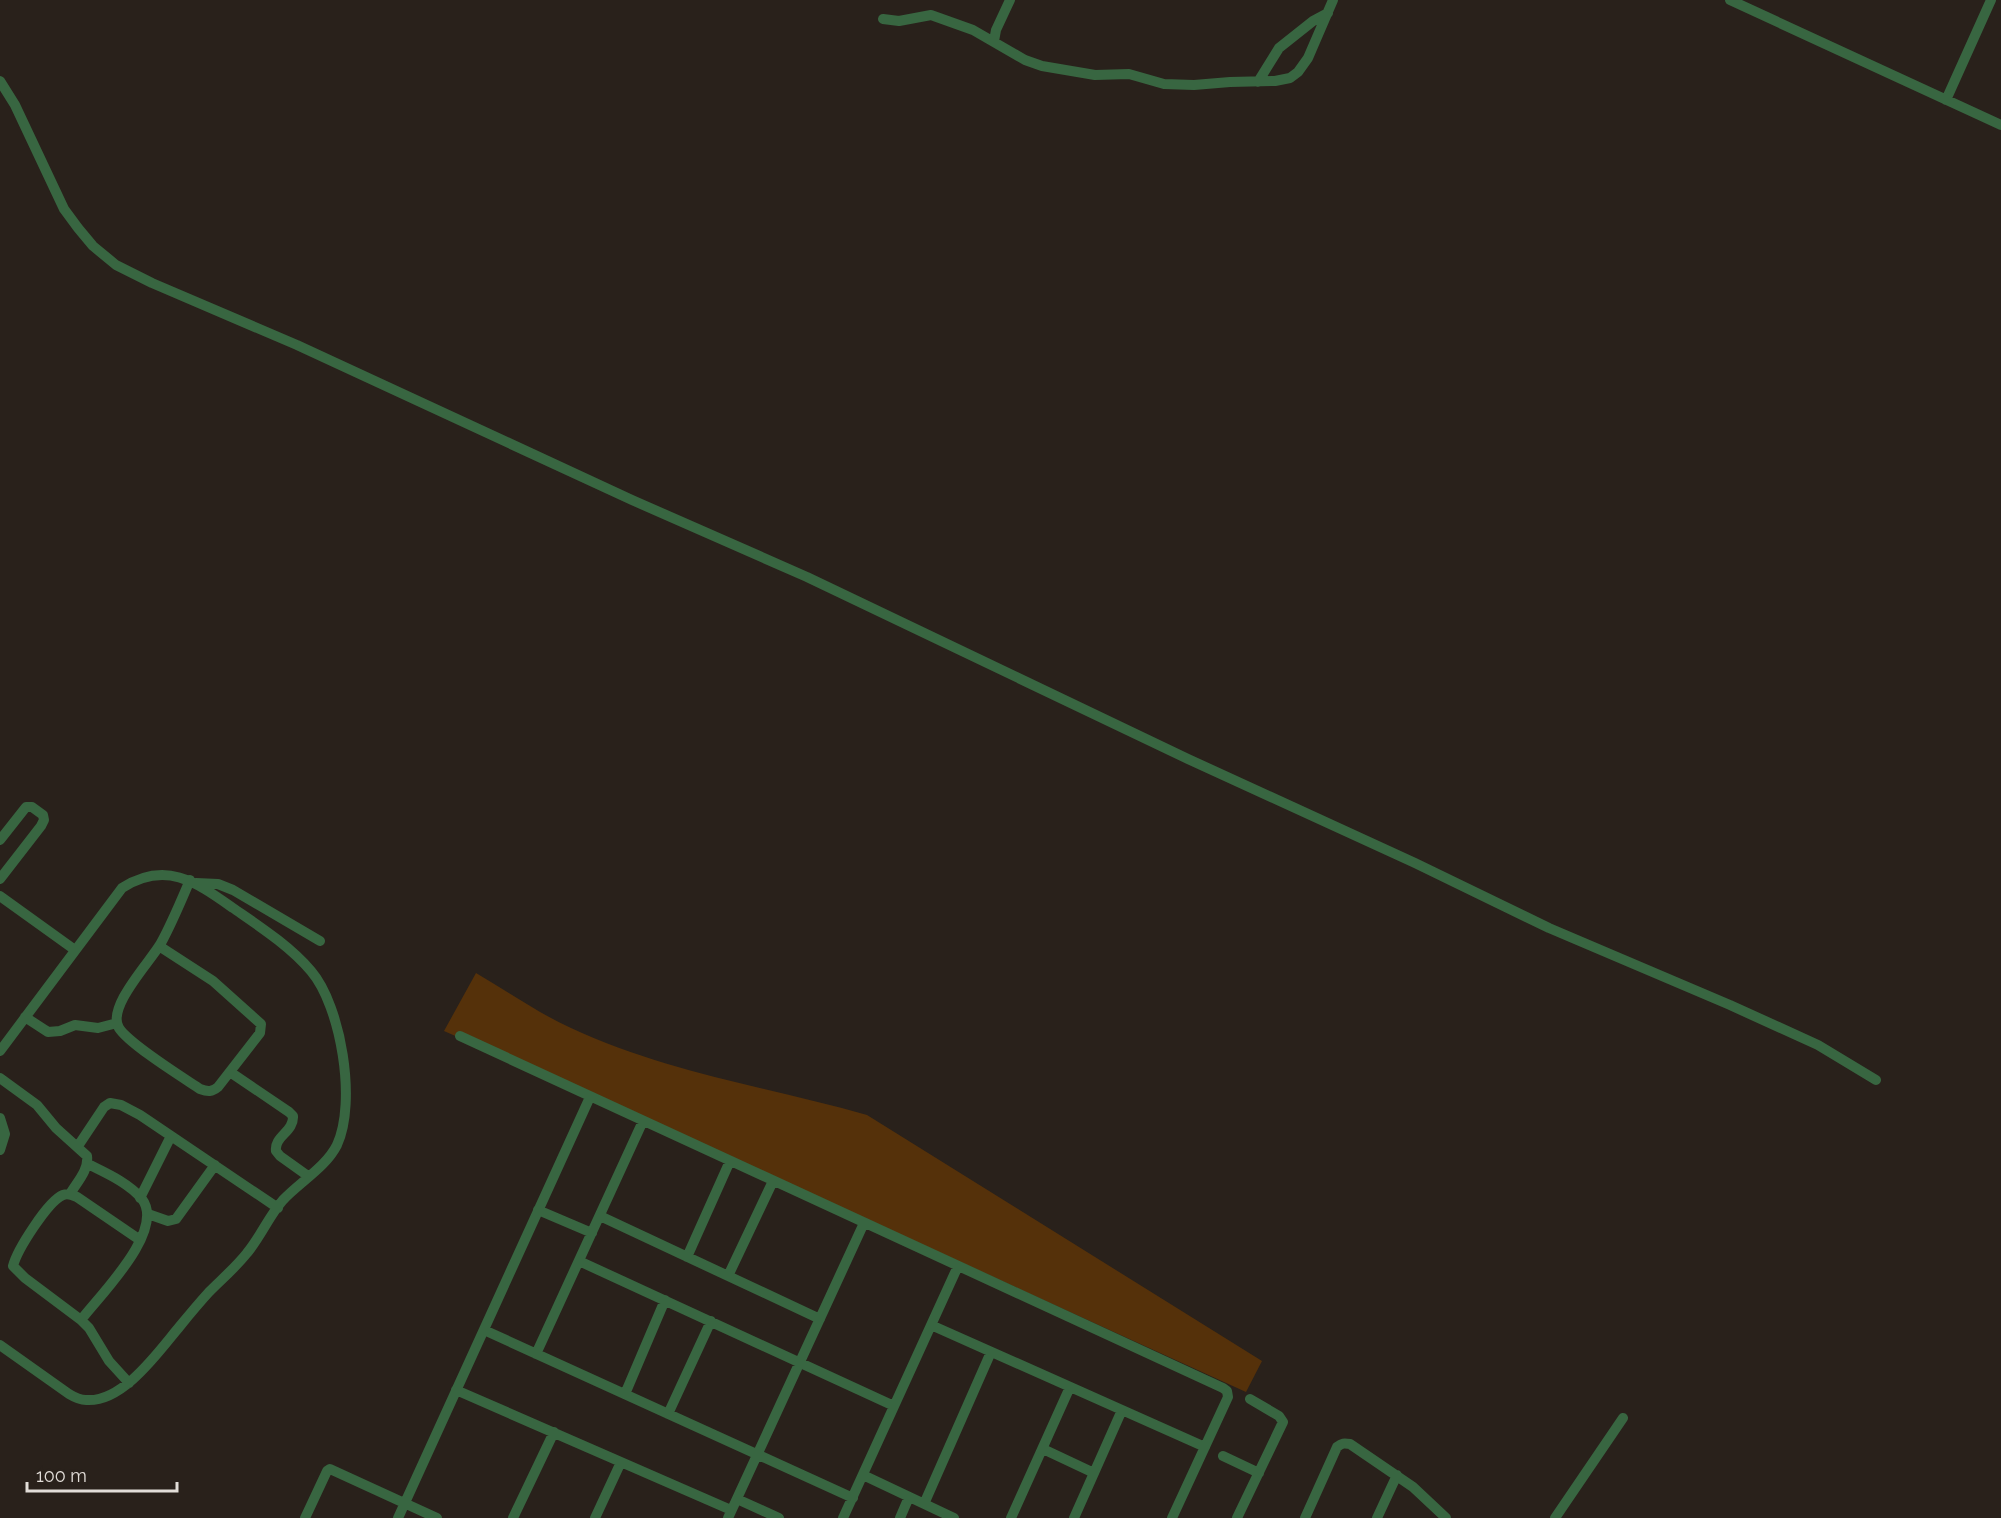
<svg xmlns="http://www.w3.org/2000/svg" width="2001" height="1518" viewBox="0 0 2001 1518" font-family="Raleway,sans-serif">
	<rect width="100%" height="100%" fill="#29211b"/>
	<path fill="#55310a" d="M476 973C507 991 538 1013 571 1028 665 1072 768 1087 867 1115L1262 1361 1246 1392 692 1140 444 1031Z"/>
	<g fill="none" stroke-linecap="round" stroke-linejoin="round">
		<path stroke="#386641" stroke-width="10" d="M1730 0 2001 125
			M883 19 899 21 931 15 973 30 1025 60 1042 66 1095 75 1129 74 1164 84 1194 85 1230 82 1275 81 1290 78 1298 72 1308 58 1333 0
			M994 41 996 30 1010 0
			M0 81 15 105 64 209 78 228 93 246 116 265 152 283 297 345 632 500 807 577 1188 759 1415 863 1549 928 1730 1005 1818 1045 1876 1080
			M1258 82 1279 48 1313 21 1328 13
			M1946 100 1991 0
			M0 840 26 807H32L43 815 44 820 41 826 0 879
			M196 883 218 884 233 890 320 941
			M0 896 75 950
			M159 946 213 981 261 1024 260 1033 218 1087C212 1092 208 1092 200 1089 182 1077 129 1044 119 1028 106 1007 151 961 161 943 172 923 181 901 190 880
			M25 1017 48 1032 60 1031 75 1025 98 1028 117 1023
			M460 1036 1223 1388 1227 1391 1228 1397 1172 1518
			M0 1051 122 888C166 860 196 882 233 908 259 926 290 946 311 971 341 1006 357 1102 337 1145 326 1167 300 1182 283 1200 269 1216 261 1236 247 1253 236 1267 222 1279 209 1292 199 1303 189 1315 180 1326 159 1351 123 1403 86 1400 80 1400 74 1397 69 1394L0 1345
			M230 1072 289 1112 293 1116C294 1132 274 1136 276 1151L280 1156 308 1176
			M0 1078 37 1105 56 1128 87 1156C89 1170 77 1182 70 1194
			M0 1118 5 1134 0 1150
			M78 1146 104 1107 110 1103 121 1105 140 1115 278 1208
			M140 1198 171 1136
			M538 1210 592 1233
			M148 1214 168 1221 176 1219 215 1165
			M600 1216 820 1319
			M687 1257 730 1161
			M579 1261 894 1406
			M728 1276 773 1181
			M81 1320C99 1296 166 1231 142 1199 129 1183 106 1173 88 1164
			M931 1325 1205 1447
			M484 1330 853 1498
			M536 1354 643 1121
			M129 1383 109 1361 89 1328 81 1320 25 1278 13 1266C17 1250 48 1201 63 1195 68 1193 72 1195 77 1197L140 1240
			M456 1390 731 1510
			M625 1394 665 1300
			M668 1414 711 1321
			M1043 1449 1094 1473
			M1223 1456 1259 1473
			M863 1475 954 1518
			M737 1499 779 1518
			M924 1504 991 1352
			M305 1518 327 1471 330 1469 437 1518
			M398 1518 590 1097
			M513 1518 554 1432
			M595 1518 621 1462
			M728 1518 864 1223
			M843 1518 958 1266
			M900 1518 909 1497
			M1011 1518 1070 1387
			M1074 1518 1122 1410
			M1237 1518 1283 1422 1279 1416 1250 1399
			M1305 1518 1337 1447C1342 1443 1344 1443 1350 1444L1413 1487 1446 1518
			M1377 1518 1397 1475
			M1555 1518 1623 1418"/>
	</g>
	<path d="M27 1482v9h150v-9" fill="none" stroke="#e2ddd8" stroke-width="3"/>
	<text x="36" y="1482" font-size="18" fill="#e2ddd8" stroke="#29211b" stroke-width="4.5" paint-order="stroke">100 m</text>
</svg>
